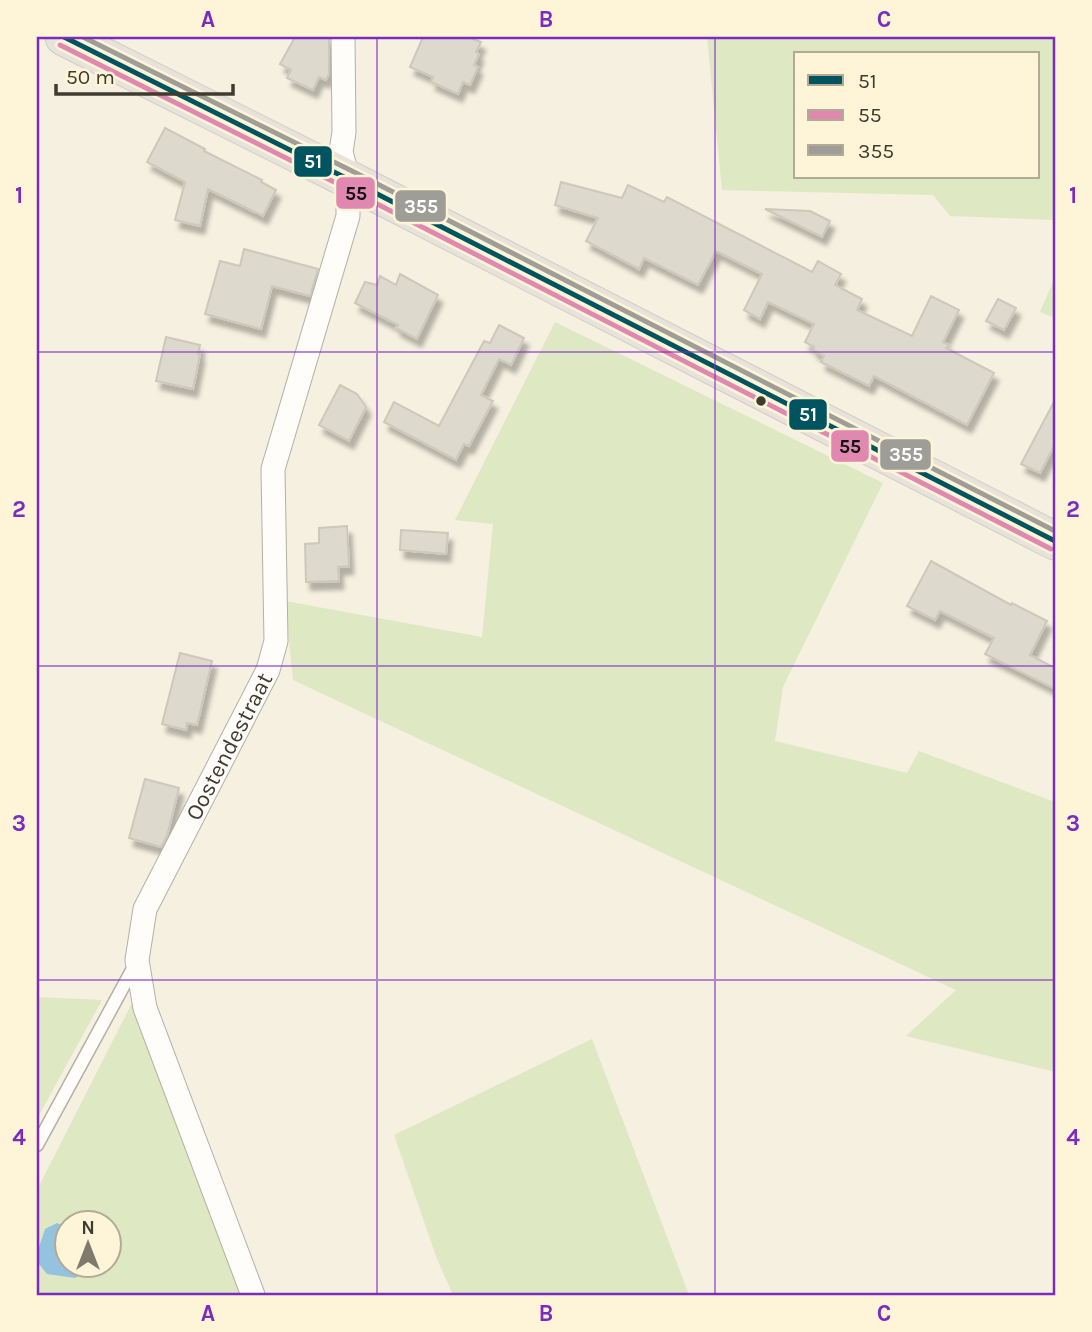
<svg xmlns="http://www.w3.org/2000/svg" width="1092" height="1332" viewBox="0 0 1092 1332" font-family="Karla,sans-serif">
	<defs>
		<filter id="shadow"><feDropShadow dx="4.5" dy="8" stdDeviation="2" flood-color="#0004"/></filter>
	</defs>
	<rect width="100%" height="100%" fill="#f5f0e0"/>
	<path fill="#dee8c2" fill-rule="evenodd" d="M707 37H1055V220L950 216 933 195 722 190ZM796 54H1038V177H796Z
		M1055 277V318L1040 312Z
		M555 322 883 483 783 687 775 741 907 773 919 751 1055 802V1072L906 1036 956 990 293 680 285 601 482 637 493 524 455 520Z
		M37 997 102 1000 37 1119Z
		M134 999 243 1295H37V1190ZM66 1224H108V1266H66Z
		M592 1039 689 1295H453L437 1259 394 1135Z"/>
	<path fill="#95c2df" d="M57 1223 66 1227V1266H89L87 1271 75 1278 47 1274 39 1264V1247L45 1229Z"/>
	<path fill="#ddd9cc" stroke="#ccc8bc" stroke-width="2" filter="url(#shadow)" d="M295 37 329 38V74L326 80 319 77 313 90 287 78 291 70 280 64Z
		M423 37H468L481 42 476 52 479 54 474 65 478 67 470 85 463 82 458 94 431 82 433 77 410 67Z
		M165 128 205 149 204 151 262 180 261 182 276 190 263 216 208 189 200 226 175 220 185 182 147 162Z
		M561 182 622 198 628 185 664 202 667 197 812 272 818 261 841 274 835 285 862 299 857 310 912 336 931 296 959 310 943 342 949 345 946 348 994 373 967 425 874 376 869 386 821 362 824 356 813 350 814 347 805 342 814 324 768 302 760 319 744 310 762 274 716 251 698 285 644 258 639 269 586 241 598 218 555 205Z
		M765 209 810 211 830 221 822 237Z
		M244 249 318 269 310 296 272 286 261 329 205 314 220 261 240 266Z
		M400 274 438 295 417 339 396 328 398 325 355 303 365 282 377 285 380 276 396 285Z
		M998 299 1016 308 1004 330 986 321Z
		M499 325 524 338 511 365 499 359 481 395 493 401 469 446 464 444 456 460 384 422 394 402 439 426 484 341 490 343Z
		M166 337 200 345 198 354H200L193 389 156 381Z
		M340 385 357 394 366 407 349 441 319 425Z
		M1055 400V444L1040 473 1021 464Z
		M347 526 349 566 338 567 339 581 306 582 305 544 319 543V528Z
		M401 530 448 533 446 554 400 550Z
		M931 561 1011 605 1012 603 1047 621 1030 655 1055 668V689L985 654 994 638 940 611 935 620 907 606Z
		M180 653 212 661 197 725 187 723 186 730 162 724Z
		M145 779 179 788 167 836 161 847 129 838Z"/>
	<g fill="none" stroke-linecap="round" stroke-linejoin="round">
		<g stroke="#b4b0a4" stroke-width="15">
			<path id="lane" d="M37 1145 136 963"/>
		</g>
		<g stroke="#b4b0a4" stroke-width="25">
			<g id="street">
				<path id="s1" d="M253 1295 145 1008 137 960 145 909 268 670 276 641 273 469 348 216V179L341 152 344 132 343 37"/>
			</g>
		</g>
		<g stroke="#d1cec7" stroke-width="39">
			<path id="primary" d="M64 37 348 179 1055 541"/>
		</g>
		<use href="#lane" stroke="#fefdfa" stroke-width="12"/>
		<use href="#street" stroke="#fefdfa" stroke-width="23"/>
		<use href="#primary" stroke="#e7e2da" stroke-width="37"/>
		<g stroke="#fef4d7" stroke-width="10">
			<path id="bus-1" d="M64 37 348 179 1055 541"/>
		</g>
		<g stroke="#fef4d7" stroke-width="10">
			<path id="bus-2" d="M60 45 344 187 1051 549"/>
		</g>
		<g stroke="#fef4d7" stroke-width="10">
			<path id="bus-3" d="M83 37 352 171 1055 531"/>
		</g>
		<use href="#bus-1" stroke="#005460" stroke-width="5"/>
		<use href="#bus-2" stroke="#e088af" stroke-width="5"/>
		<use href="#bus-3" stroke="#9f9d98" stroke-width="5"/>
	</g>
	<path fill="none" stroke="#7b2cbf" stroke-width="2" stroke-opacity="0.55" d="M377 37V1295M715 37V1295M37 352H1055M37 666H1055M37 980H1055"/>
	<circle fill="#3f3b30" stroke="#fef4d7" stroke-width="2.5" cx="761" cy="401" r="6"/>
	<g text-anchor="middle" dominant-baseline="central" stroke-width="7" stroke-linejoin="round" paint-order="stroke">
		<g font-size="23" fill="#3f3b30" stroke="#fef4d7">
			<text stroke="none"><textPath href="#s1" startOffset="590">Oostendestraat</textPath></text>
		</g>
	</g>
	<g stroke="#fef4d7" stroke-width="2.5">
		<rect x="293" y="145" width="40" height="33" rx="7" fill="#005460"/>
		<rect x="335" y="176" width="41" height="34" rx="7" fill="#e088af"/>
		<rect x="394" y="189" width="53" height="34" rx="7" fill="#9f9d98"/>
		<rect x="788" y="398" width="40" height="33" rx="7" fill="#005460"/>
		<rect x="830" y="429" width="40" height="34" rx="7" fill="#e088af"/>
		<rect x="879" y="438" width="53" height="33" rx="7" fill="#9f9d98"/>
	</g>
	<g font-size="19" text-anchor="middle" font-weight="bold" fill="#fff">
		<text x="313" y="168">51</text>
		<text x="421" y="213">355</text>
		<text x="808" y="421">51</text>
		<text x="906" y="461">355</text>
	</g>
	<g font-size="19" text-anchor="middle" font-weight="bold" fill="#111">
		<text x="356" y="200">55</text>
		<text x="850" y="453">55</text>
	</g>
	<rect width="1092" height="1332" fill="none" stroke="#fef4d7" stroke-width="77"/>
	<rect x="794" y="52" width="245" height="126" fill="#fef4d7" stroke="#b2aa94" stroke-width="2"/>
	<rect x="808" y="75" width="35" height="10" fill="#005460" stroke="#b2aa94" stroke-width="2"/>
	<text x="858" y="88" font-size="21" fill="#3f3b30">51</text>
	<rect x="808" y="110" width="35" height="10" fill="#e088af" stroke="#b2aa94" stroke-width="2"/>
	<text x="858" y="122" font-size="21" fill="#3f3b30">55</text>
	<rect x="808" y="145" width="35" height="10" fill="#9f9d98" stroke="#b2aa94" stroke-width="2"/>
	<text x="858" y="158" font-size="21" fill="#3f3b30">355</text>
	<g transform="translate(88 1244)"><circle r="33" fill="#fef4d7" stroke="#b2aa94" stroke-width="2"/>
	<path d="M0-5L12 26L0 18L-12 26Z" fill="#7f7a6e"/>
	<text y="-10" font-size="19" font-weight="bold" text-anchor="middle" fill="#3f3b30">N</text>
	</g>
	<path d="M56 84v10h177v-10" fill="none" stroke="#3f3b30" stroke-width="3.5"/>
	<text x="66" y="84" font-size="21" fill="#3f3b30" stroke="#fef4d7" stroke-width="5" paint-order="stroke">50 m</text>
	<rect x="38" y="38" width="1016" height="1256" fill="none" stroke="#7b2cbf" stroke-width="2.5"/>
	<g font-size="23" text-anchor="middle" font-weight="bold" fill="#7b2cbf">
		<text x="208" y="27">A</text>
		<text x="546" y="27">B</text>
		<text x="884" y="27">C</text>
		<text x="19" y="203">1</text>
		<text x="1073" y="203">1</text>
		<text x="19" y="517">2</text>
		<text x="1073" y="517">2</text>
		<text x="19" y="831">3</text>
		<text x="1073" y="831">3</text>
		<text x="19" y="1145">4</text>
		<text x="1073" y="1145">4</text>
		<text x="208" y="1321">A</text>
		<text x="546" y="1321">B</text>
		<text x="884" y="1321">C</text>
	</g>
</svg>
